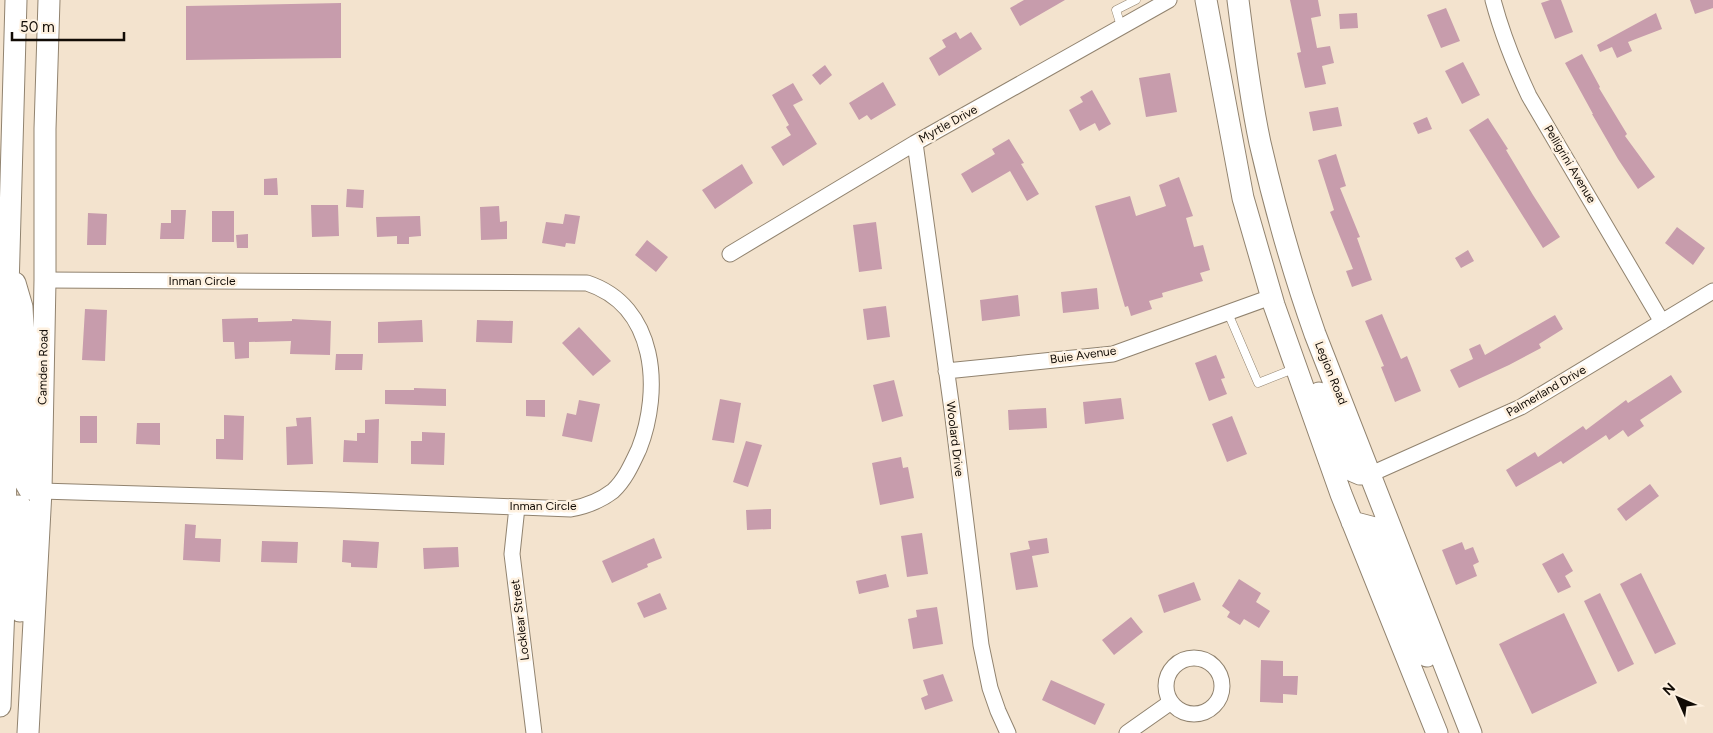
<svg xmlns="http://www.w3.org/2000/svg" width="1713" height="733" viewBox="0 0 1713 733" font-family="Figtree,sans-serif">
	<rect width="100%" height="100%" fill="#f3e3ce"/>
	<path fill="#c79cac" d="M1024 0H1065L1020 26 1010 8Z
		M1290 0H1318L1321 16 1311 18 1317 48 1330 46 1334 63 1322 66 1326 84 1305 88 1297 53 1301 52Z
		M1550 0H1561L1573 32 1555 39 1541 3Z
		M1690 0H1713V8L1695 14Z
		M341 3V58L186 60V6Z
		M1446 8 1460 41 1441 48 1427 15Z
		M1357 13 1358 28 1340 29 1339 14Z
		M1656 13 1662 29 1628 42 1632 51 1617 58 1612 47 1600 52 1597 45Z
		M956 32 960 39 971 32 982 49 939 76 929 58 946 47 942 40Z
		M1582 54 1600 87 1599 88 1627 134 1625 136 1655 177 1638 189 1618 159 1592 114H1593L1565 63Z
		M1463 62 1480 95 1462 104 1445 71Z
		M825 65 832 75 820 85 812 75Z
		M1170 73 1177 112 1146 117 1139 78Z
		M883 82 896 105 871 120 867 115 859 120 849 103Z
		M793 83 803 100 793 105 817 144 783 166 771 147 791 135 786 127 789 125 772 95Z
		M1092 90 1111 124 1099 131 1095 123 1080 131 1069 110 1083 102 1080 97Z
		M1338 107 1342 126 1313 131 1309 112Z
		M1427 117 1432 129 1418 134 1413 123Z
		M1488 118 1508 149 1506 150 1533 195 1560 237 1543 248 1469 130Z
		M1009 139 1024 163 1021 164 1039 194 1027 201 1010 171 972 193 961 174 995 154 992 149Z
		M1336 154 1346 186 1340 188 1360 237 1357 238 1372 280 1352 287 1346 271 1353 269 1330 212 1334 210 1318 160Z
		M742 164 753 183 715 209 702 190Z
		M1179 177 1193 216 1186 218 1194 247 1203 245 1210 270 1200 273 1203 281 1162 293 1163 297 1149 301 1152 309 1131 316 1128 306 1125 307 1095 206 1130 196 1136 216 1166 206 1159 185Z
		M277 178 278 195H264V179Z
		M347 189 364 190 363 208 346 207Z
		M311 205H338L339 236 312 237Z
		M499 206 500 222 507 221V239L481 240 480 207Z
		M171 210H186L184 239H160L161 223H171Z
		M212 211H234V242H212Z
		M88 213 107 214 106 245H87Z
		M565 214 580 216 575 244 566 243 565 247 542 243 546 222 563 224Z
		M420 216 421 236 409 237V244H397V236L377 237 376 217Z
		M876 222 882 269 859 272 853 225Z
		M1677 227 1705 248 1693 265 1665 243Z
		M248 234V248H237L236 235Z
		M647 240 668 257 656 272 635 255Z
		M1468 250 1474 261 1461 268 1455 258Z
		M1097 288 1099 309 1063 313 1061 292Z
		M1018 295 1020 316 982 321 980 300Z
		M886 306 890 337 867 340 863 309Z
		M85 309 107 310 105 361 82 360Z
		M1382 314 1401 359 1407 356 1421 391 1395 402 1381 367 1384 366 1365 321Z
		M1555 315 1563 329 1539 344 1541 348 1509 365 1459 388 1450 370 1473 359 1469 349 1480 344 1485 355Z
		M258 318V322L292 321V319L331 321 330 355 290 354 291 341 249 342V358L235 359 234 342H223L222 319Z
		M422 320 423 342 378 343V322Z
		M477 320 513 321 512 343 476 342Z
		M579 327 611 361 593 376 562 343Z
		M336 354H363L362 370H335Z
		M1216 355 1225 378 1221 379 1227 394 1209 401 1195 363Z
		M1671 375 1682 392 1640 420 1644 426 1628 437 1623 430 1609 440 1606 435 1563 464 1561 461 1516 487 1506 470 1535 452 1538 457 1583 426 1586 430 1626 400 1628 403Z
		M894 380 903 416 882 422 873 385Z
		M414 388 446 389V406L385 404V390H414Z
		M1121 398 1124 419 1085 424 1083 402Z
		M720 399 741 403 734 443 712 440Z
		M526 400H545V417L526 416Z
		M579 400 600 404 592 442 562 436 567 413 576 415Z
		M1046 408 1047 428 1009 430 1008 410Z
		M224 415 244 416 243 460 216 459V439H224Z
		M80 416H97V443H80Z
		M1232 416 1247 454 1227 462 1212 424Z
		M311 417 313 464 287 465 286 427 297 426 296 418Z
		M379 419 378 463 343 462 344 440 357 441V433H365V420Z
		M137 423H160V445L136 444Z
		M422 432 445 433 444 465 411 464V441H422Z
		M746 441 762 445 748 487 733 482Z
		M901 457 903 468 908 467 914 498 880 505 872 463Z
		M1650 484 1659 496 1626 521 1617 509Z
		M771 509V529L747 530 746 510Z
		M185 524 196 525 195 538 221 539 220 562 183 560Z
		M922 533 928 574 907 577 901 536Z
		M654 538 662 558 647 564 648 567 612 583 602 561Z
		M1047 538 1049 553 1032 556 1038 587 1016 590 1010 553 1030 549 1028 541Z
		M343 540 379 542 377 568 351 567V563L342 562Z
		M262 541 298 542 297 563 261 562Z
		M1462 542 1465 550 1473 547 1479 562 1473 565 1477 576 1456 585 1442 550Z
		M458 547 459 567 424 569 423 548Z
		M1563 553 1573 571 1565 576 1571 587 1558 593 1542 564Z
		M1641 573 1676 644 1655 654 1620 584Z
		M886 574 889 587 859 594 856 581Z
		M1239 579 1261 593 1256 602 1270 611 1259 628 1244 619 1240 625 1227 617 1230 612 1222 606Z
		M1194 582 1201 600 1164 613 1158 595Z
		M660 593 667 609 644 618 637 603Z
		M1600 593 1634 664 1618 672 1584 601Z
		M937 607 943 644 913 649 908 619 917 617 916 610Z
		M1564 613 1597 683 1532 714 1499 644Z
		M1131 617 1143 632 1114 655 1102 640Z
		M1261 660 1283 661V676H1298L1297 695 1283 694V703L1260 702Z
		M943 674 953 701 925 710 921 698 928 695 923 680Z
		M1051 680 1105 704 1095 725 1042 700Z"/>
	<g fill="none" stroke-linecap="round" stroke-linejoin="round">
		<g stroke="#91836f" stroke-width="9">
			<path id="lane" d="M1121 26 1116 10 1136 0
				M1228 313 1258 383 1296 368"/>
		</g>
		<g stroke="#91836f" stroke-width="17">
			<path id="street" d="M1493 0C1502 34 1514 64 1529 96L1662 322
				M915 143 952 410 981 645 990 688 998 711 1008 733
				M730 254 915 143 1169 0
				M946 371 1113 354 1271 297
				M1371 474 1521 407 1713 291
				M41 491 335 500 571 509C587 506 600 501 613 491 625 480 632 464 639 449 662 390 657 306 587 283L45 280
				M517 507 512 554 534 733
				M1166 686a28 28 0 1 1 56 0a28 28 0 1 1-56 0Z
				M1127 733 1171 702"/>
		</g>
		<g stroke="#91836f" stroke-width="23">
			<path id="secondary" d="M1206 0 1243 198 1274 305 1341 494 1437 733
				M1238 0C1244 48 1250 96 1260 143 1275 208 1293 272 1315 334L1471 733
				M15 283 22 307 25 363V482L29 489 41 491
				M1319 393 1353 471 1360 474H1371
				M7 508 18 506 22 508 23 512 20 611
				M1352 522 1371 527 1427 656
				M0 706 6 557 5 397 16 0
				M28 733 41 491 45 280V129L49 0"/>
		</g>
		<use href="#lane" stroke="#fff" stroke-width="8"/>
		<use href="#street" stroke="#fff" stroke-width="15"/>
		<use href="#secondary" stroke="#fff" stroke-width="21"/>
	</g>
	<g text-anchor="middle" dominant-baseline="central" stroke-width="5" stroke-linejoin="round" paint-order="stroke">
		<g font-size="12" fill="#110b05" stroke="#fef1e0">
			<text transform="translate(948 124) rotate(-29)">Myrtle Drive</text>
			<text transform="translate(1570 164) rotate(59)">Pelligrini Avenue</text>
			<text x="202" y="281">Inman Circle</text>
			<text transform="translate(1083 355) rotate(-8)">Buie Avenue</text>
			<text transform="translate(43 367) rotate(-89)">Camden Road</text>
			<text transform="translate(1331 373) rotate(68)">Legion Road</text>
			<text transform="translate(1546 391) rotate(-30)">Palmerland Drive</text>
			<text transform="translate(955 439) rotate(83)">Woolard Drive</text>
			<text x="543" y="506">Inman Circle</text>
			<text transform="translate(520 620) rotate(-97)">Locklear Street</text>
		</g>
	</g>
	<g transform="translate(1678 698) rotate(315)" stroke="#fef1e0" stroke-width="4" paint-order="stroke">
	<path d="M0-4L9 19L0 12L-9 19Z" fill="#110b05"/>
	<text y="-8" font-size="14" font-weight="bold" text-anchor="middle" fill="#110b05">N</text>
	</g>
	<path d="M12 32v8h112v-8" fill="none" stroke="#110b05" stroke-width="2.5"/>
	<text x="20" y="32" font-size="15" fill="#110b05" stroke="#fef1e0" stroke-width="4" paint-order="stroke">50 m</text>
</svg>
